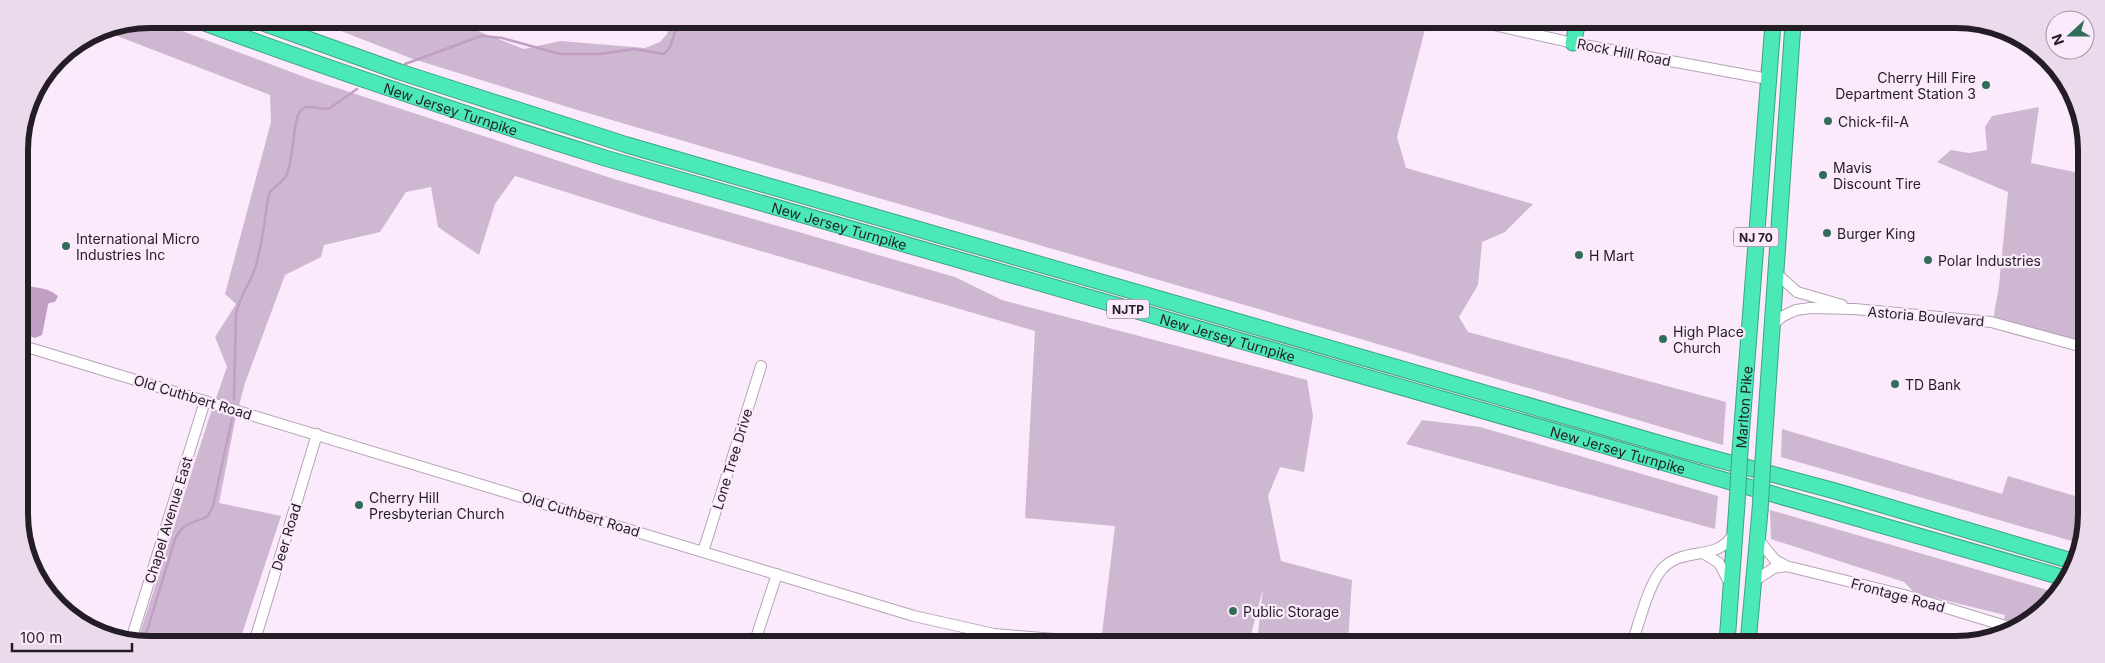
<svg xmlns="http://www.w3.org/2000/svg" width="2105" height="663" viewBox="0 0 2105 663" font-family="Inter,sans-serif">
	<rect width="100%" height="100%" fill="#fbeafc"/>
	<path fill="#ceb7d0" d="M150 19 310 79 614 179 955 277 1002 300 1307 380 1313 416 1304 472 1280 467 1268 496 1281 561 1352 580 1348 643 1257 642 1263 589 1249 642H1101L1115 526 1025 518 1035 331 658 221 515 176 495 204 479 255 438 227 431 187 406 192 380 232 324 245 321 257 285 275 245 383 235 421 219 503 281 516 240 640H136L140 633 209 418 227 367 215 337 236 304 225 294 271 122 270 95 99 29Z
		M310 19H447L524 49 560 41 645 48 660 42 667 34 672 20 1427 22 1397 137 1406 168 1533 204 1505 232 1482 242 1478 285 1459 317 1468 332 1726 402 1723 445 574 109 413 59Z
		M2039 107 2031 163 2084 174 2083 343 1993 320 1999 286 2008 192 1937 162 1951 150 1969 153 1987 150 1985 127 1992 116Z
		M1422 420 1480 427 1718 496 1715 529 1406 444Z
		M1782 429 2002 494 2008 476 2082 498V544L1781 457Z
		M1770 510 2058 593 2035 617 2001 630 2005 615 1915 593 1904 582 1771 539Z"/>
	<path fill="#c19fc5" d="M20 285C34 288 46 286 58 296L55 302 49 303 48 305 42 335 35 338 20 332Z"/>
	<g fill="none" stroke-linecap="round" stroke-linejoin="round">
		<path stroke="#c19fc5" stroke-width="2.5" d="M405 64 481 36 502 38 560 54H600L634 49 664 54 670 47 679 20
			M234 399 236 314C240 295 248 288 254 271 263 247 264 220 269 194 273 185 283 184 287 174 294 155 292 134 298 115 305 99 318 112 330 108L357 89
			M144 638 148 628 175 539C185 520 192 525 208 516L213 506 232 419"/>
		<g stroke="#b6a2b8" stroke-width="12">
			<path id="minor" d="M1481 22 1573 43 1768 79
				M1776 273 1797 292 1842 305
				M1772 325 1783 316 1796 310 1810 308 1855 309 1991 322 2083 347
				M20 345 914 616 994 634 1090 642
				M1757 538 1775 560 1786 566 1904 595 2009 627
				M703 552 761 366
				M1703 553 1719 563 1729 582
				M1754 581 1774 568 1786 566
				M131 640 205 401
				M255 640 317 434
				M755 641 777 574
				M1632 643C1639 624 1649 582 1663 568 1684 546 1718 562 1733 534"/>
		</g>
		<g stroke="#3da285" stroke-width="17">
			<g id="highway">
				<path id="s1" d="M194 19C330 70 467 115 605 158L2068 579"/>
				<path d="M252 19 400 72 627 145 1686 451 1835 491 2075 562"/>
				<path d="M1573 43 1578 22"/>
				<path id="s2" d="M1740 451 1773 23"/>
				<path d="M1763 460 1793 23"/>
				<path d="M1727 643 1737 504"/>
				<path d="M1748 643 1760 511"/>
			</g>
		</g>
		<use href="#minor" stroke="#fff" stroke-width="10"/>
		<use href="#highway" stroke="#4be9b8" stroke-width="15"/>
		<g stroke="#3da285" stroke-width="17" stroke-linecap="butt">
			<path id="highway-bridge" d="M1737 504 1740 451
				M1760 511 1763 460"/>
		</g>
		<use href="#highway-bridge" stroke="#4be9b8" stroke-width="15"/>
	</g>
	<g fill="#316e59" stroke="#fbeafc" stroke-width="2">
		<circle cx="1986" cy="85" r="5"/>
		<circle cx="1828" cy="121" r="5"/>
		<circle cx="1823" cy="175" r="5"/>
		<circle cx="1827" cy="233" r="5"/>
		<circle cx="66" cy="246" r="5"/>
		<circle cx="1579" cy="255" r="5"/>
		<circle cx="1928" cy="260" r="5"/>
		<circle cx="1663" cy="339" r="5"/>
		<circle cx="1895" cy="384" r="5"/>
		<circle cx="359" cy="505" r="5"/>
		<circle cx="1233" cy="611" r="5"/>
	</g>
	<g text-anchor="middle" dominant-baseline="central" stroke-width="4.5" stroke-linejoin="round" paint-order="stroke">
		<g fill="#fbeafc" stroke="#645a66" stroke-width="1">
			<rect x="1733.5" y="227.5" width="45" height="19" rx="4"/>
			<rect x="1107" y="299.5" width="42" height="19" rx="4"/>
		</g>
		<g font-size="12" font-weight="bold" fill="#241d25">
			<text x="1756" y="237">NJ 70</text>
			<text x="1128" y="309">NJTP</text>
		</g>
		<g font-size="14" fill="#241d25" stroke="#fbeafc">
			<text transform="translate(1624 52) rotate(11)">Rock Hill Road</text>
			<text stroke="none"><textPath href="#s1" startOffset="272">New Jersey Turnpike</textPath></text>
			<text stroke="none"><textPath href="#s1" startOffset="678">New Jersey Turnpike</textPath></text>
			<text transform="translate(1926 316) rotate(5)">Astoria Boulevard</text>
			<text stroke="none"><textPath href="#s1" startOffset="1082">New Jersey Turnpike</textPath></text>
			<text transform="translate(193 397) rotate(17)">Old Cuthbert Road</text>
			<text stroke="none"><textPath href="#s2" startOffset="44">Marlton Pike</textPath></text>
			<text stroke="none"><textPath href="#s1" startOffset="1488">New Jersey Turnpike</textPath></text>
			<text transform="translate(732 459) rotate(-73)">Lone Tree Drive</text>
			<text transform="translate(581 514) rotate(17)">Old Cuthbert Road</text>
			<text transform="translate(168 520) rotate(-73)">Chapel Avenue East</text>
			<text transform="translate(286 537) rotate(-73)">Deer Road</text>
			<text transform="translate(1898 595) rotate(15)">Frontage Road</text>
		</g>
		<g font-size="14" fill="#241d25" stroke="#fbeafc" text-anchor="start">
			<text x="1976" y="77" text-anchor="end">Cherry Hill Fire<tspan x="1976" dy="16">Department Station 3</tspan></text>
			<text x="1838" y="121">Chick-fil-A</text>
			<text x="1833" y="167">Mavis<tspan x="1833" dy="16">Discount Tire</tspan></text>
			<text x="1837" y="233">Burger King</text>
			<text x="76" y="238">International Micro<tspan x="76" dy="16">Industries Inc</tspan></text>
			<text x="1589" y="255">H Mart</text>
			<text x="1938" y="260">Polar Industries</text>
			<text x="1673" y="331">High Place<tspan x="1673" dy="16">Church</tspan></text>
			<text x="1905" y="384">TD Bank</text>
			<text x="369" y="497">Cherry Hill<tspan x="369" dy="16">Presbyterian Church</tspan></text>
			<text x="1243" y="611">Public Storage</text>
		</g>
	</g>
	<path d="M0 0H2105V663H0ZM150 28H1956A122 122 0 0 1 2078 150V514A122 122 0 0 1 1956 636H150A122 122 0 0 1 28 514V150A122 122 0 0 1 150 28Z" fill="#eadaeb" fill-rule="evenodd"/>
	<path fill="none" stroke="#241d25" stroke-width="6" d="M150 28H1956A122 122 0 0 1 2078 150V514A122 122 0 0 1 1956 636H150A122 122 0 0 1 28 514V150A122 122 0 0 1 150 28Z"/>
	<g transform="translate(2070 35) rotate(249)"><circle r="24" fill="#fbeafc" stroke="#a598a6"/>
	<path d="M0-4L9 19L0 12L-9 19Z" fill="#316e59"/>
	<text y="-8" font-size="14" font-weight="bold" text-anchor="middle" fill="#241d25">N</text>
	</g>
	<path d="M12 643v8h120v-8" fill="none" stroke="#241d25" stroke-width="2.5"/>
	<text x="20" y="643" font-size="15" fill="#241d25" stroke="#fbeafc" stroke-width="4" paint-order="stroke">100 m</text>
</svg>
